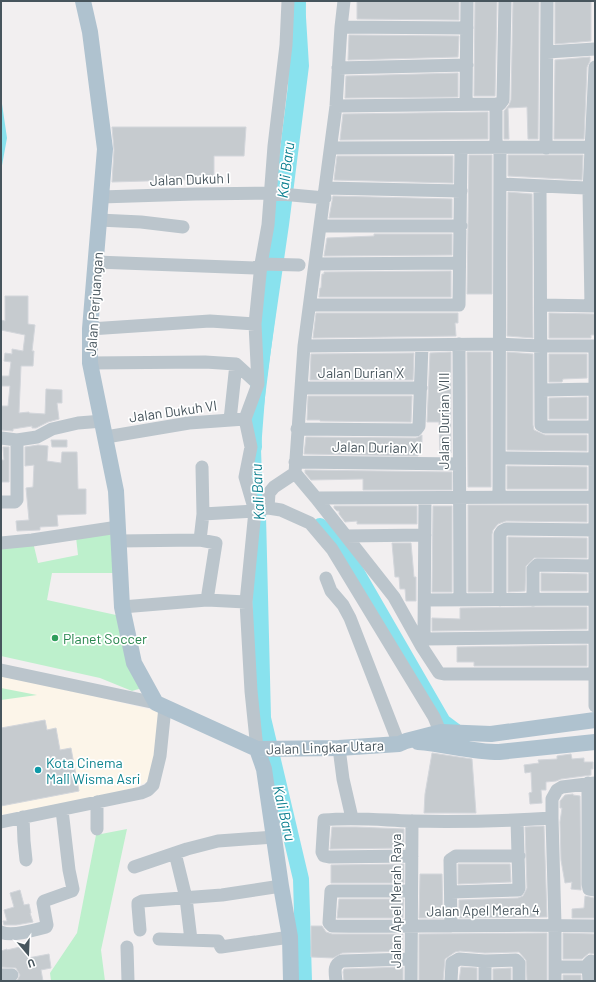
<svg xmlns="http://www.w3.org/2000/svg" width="596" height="982" viewBox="0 0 596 982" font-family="Barlow,sans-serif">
	<rect width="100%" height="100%" fill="#f2eff0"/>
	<path fill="#fcf5e9" d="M1 676 39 683 161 712 156 763 149 781 130 790 1 815Z"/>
	<path fill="#bdf0cc" d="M114 531 115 573H52L47 600 116 615 142 688 132 691 100 678 1 656V546L33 542 38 563 78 555 76 537Z
		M1 688 37 695 1 700Z
		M127 829 101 950 105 981H51L50 973 77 933 96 835Z"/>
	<path fill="#89e2ee" d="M296 1H305L309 66 289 225 266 384 261 449 263 506 254 508 251 447 258 384 273 298 290 137 299 41Z
		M1 97 7 138 1 171Z"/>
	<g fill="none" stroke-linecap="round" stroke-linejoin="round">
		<path stroke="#89e2ee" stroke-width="16" d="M254 447 253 429 296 86 298 1
			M258 516 263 718 301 879 304 981
			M320 526 346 554 443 722 463 737"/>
	</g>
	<path fill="#c6cbcf" stroke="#d3d6db" d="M357 1H459V20L357 19Z
		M475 1H497L495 96H474Z
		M513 1H539L538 139H528L527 107 508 108 509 139H504V111L509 105 511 100Z
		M555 1H591V41L555 44Z
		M349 35 459 36 458 57 348 60Z
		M590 57V61L587 67 584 139H554L555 60Z
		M458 73V97L345 98 346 76Z
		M488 112V139L340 140 343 114Z
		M112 127H246L244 156H214V179L112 182 114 150Z
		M469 155H492V294H467Z
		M508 155H583L582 180 508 176Z
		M337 156H453V183L334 180Z
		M508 192 532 194 533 338 507 336Z
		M333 196 452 199V218H329Z
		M374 234H452V255L324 256 327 238 374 236Z
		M451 271V297H319L320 288H321L322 274H324V272Z
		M5 296H28V324L35 325 32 351H34L33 366H21L19 413 29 412V413L45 414 46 389 62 390V403H57L59 419 48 422 36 428H32V426L13 429V431L1 430V406H8L10 386H1V376H9L11 362 4 361 5 353 12 354V349L23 351 25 335 1 330V320L5 321Z
		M316 313H458V323H455L456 336 313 338Z
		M549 313 595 314V335H591V338H549Z
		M451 352V453H440L439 422H427L430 353Z
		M467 352H491V487H468Z
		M507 352 533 354V425L534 430 545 435H587V451L507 450Z
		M414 353 413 380H310L311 354Z
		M549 354H587V378L563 379 562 382H549Z
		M308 396H412L411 422 320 421V420H307Z
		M587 397V419H549V398Z
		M422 435V444H418V456L304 454 306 437 416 438Z
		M51 440H67V447H52Z
		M38 445 48 446 47 461 61 463 62 452H77L78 489H86V514L57 515 58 526 40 527V530L17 531 16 521 29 520 26 488 33 487 34 465 25 466V447Z
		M3 447H9V482H1V460H4Z
		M507 466 587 467V489H507Z
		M305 470 452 472V490H363V479L311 480 305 473Z
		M468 505H587V522L506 521 498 524 493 530 492 534V592H468Z
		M334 506H417V524H357V521L345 522 339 514V511H337L334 508Z
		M433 506H452V592H432Z
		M508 537 587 538V558H534L526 566 525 591 508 592Z
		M392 543H411L414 577H416V601H406L405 589H400L399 577H395Z
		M541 573 587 574V591H541Z
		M530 607H587V629L432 631V618L460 619V608Z
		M587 645V666H474V662H457V647Z
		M45 720 47 730 56 728 60 750 71 748 79 791 1 806V728Z
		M432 753 472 759 476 813H424L425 794Z
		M571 754 572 759 584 758V762H593V769H591V775L561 779 556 781 546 782V790H541L542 803 530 804 529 793 532 792 531 772 525 773 524 765 539 763 538 760 557 759V756Z
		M573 794V795L580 796 581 890 571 889 572 882 565 883 561 860 560 822 562 808H560V801L565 795Z
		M544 826 547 917 459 918V900L518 898 523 896 527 888 525 827Z
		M332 827H356L404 829V848L330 849Z
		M404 864V883H331V865Z
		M458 864H510L511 882 458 884Z
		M420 874H442L443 918H419Z
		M20 890 24 905 29 904 31 913H30L33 922 16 925H4L3 921H7L4 910 14 907 10 893Z
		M585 896 595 898V918H572V909L584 908Z
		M339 899H404L403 918H337Z
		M311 926H322L326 932 332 934H403V951L342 953 333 958 311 957Z
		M547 933V981H527L526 960 519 952 485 953 460 951 455 952 445 959 443 981H419V934Z
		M563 933 595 934V954L589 953 582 959H563Z
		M24 946 28 958 49 954 51 968 41 970 43 981H17L20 975 16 968 1 967V951L7 949V950Z
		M403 967V981H344L343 972 344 969Z
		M461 967 477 968V981H459Z
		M511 968V981H493V969Z
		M563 975H581V981H563Z"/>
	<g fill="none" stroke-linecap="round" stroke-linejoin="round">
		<path stroke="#bbc5cc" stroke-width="13" d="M344 1 341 27 336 106 304 346 295 473 316 498 394 597 422 647 439 673 444 674H595
			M341 27 467 28
			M547 52 595 49
			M338 68 467 65
			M466 104 467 1
			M336 106 500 104 503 100 505 1
			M331 148 595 147
			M496 148V104
			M546 148 547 1
			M500 184 586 188 589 191 591 306
			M540 186 541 425 545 427H595
			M325 188 461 191
			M589 191 595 67
			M101 197 195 194 270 193 325 198
			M99 220 141 222 183 227
			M321 226H461
			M96 262 255 268 261 264 299 265
			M316 264 459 263
			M310 305H459L461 148
			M541 305 595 306
			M90 329 210 321 255 324
			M459 344 460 600
			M304 346 500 344 541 346H595
			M90 363 205 362 236 364 258 384
			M301 388H421
			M542 390 595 389
			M230 420 236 364
			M297 429 416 430 419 426 422 345
			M106 437 189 423 245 419
			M1 438 17 440 37 437 52 429 78 423 103 421
			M500 458 595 459
			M295 462 459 464
			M499 497 500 148
			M316 498 595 497
			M1 502H15L17 500V440
			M268 508 281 510 310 523 332 549 434 717 444 741
			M203 514 255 511 268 508 269 493 274 487 295 473
			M346 536 425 535
			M200 540 203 514 202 467
			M118 541 200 540 216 543 207 600
			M1 543 32 540 118 527
			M326 578 331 591 343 605 350 618 399 744
			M425 600 595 599
			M500 600V534L502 531 506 529 594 530
			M533 600V569L537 565 594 566
			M122 607 207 600 246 602
			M424 639 595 637
			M422 647 424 639 425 498
			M1 670 156 703
			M595 706V346
			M339 748 343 779 352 818
			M257 749 251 691 246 602 255 511 245 477 251 447 245 419 258 384 255 324 261 264 268 225 274 146 286 45 288 1
			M588 783V884L589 889 595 890
			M97 802V829
			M23 817 24 841 26 860
			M1 822 141 793 148 790 153 785 160 756 165 707
			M175 853 186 898 191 940
			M412 856 329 857 324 856 322 852 324 820C353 817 381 820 410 821 457 822 505 821 552 818
			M134 867 187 849 218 841 274 837
			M411 891H331L329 923 332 926C420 927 507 924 595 926
			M451 892 518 890 519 888 517 820
			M451 926 450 860 456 856H519
			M140 930 138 906V903L142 901 222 895 281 886
			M1 932C11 937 35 930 46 927L47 925 43 903 44 901 72 891 73 889 69 870 62 810
			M159 939 218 941 221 947 290 937
			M127 947 128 981
			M485 961V981
			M555 967H589
			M1 975H12
			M336 981C335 972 333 965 342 961L411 959
			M411 981 412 821
			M451 981 452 963 459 959 485 961 516 960 519 963V981
			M555 981V925L552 818V799L557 790 562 787 595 783
			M589 981 588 964 591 961"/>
		<path stroke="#afc2cf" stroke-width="16" d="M83 1 90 32 105 149 90 329V363L116 491 122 607 134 663 156 703 257 749 339 748 399 744 406 741 441 732 491 734 595 720
			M418 742C445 744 472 752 499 752L595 742
			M257 749 264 769 281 886 290 937 291 981"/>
	</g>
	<circle fill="#2e9e5b" stroke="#fff" stroke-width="1.5" cx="55" cy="638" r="4"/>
	<circle fill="#0f9aa8" stroke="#fff" stroke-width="1.5" cx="38" cy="770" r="4"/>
	<g text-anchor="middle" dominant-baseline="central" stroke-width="3.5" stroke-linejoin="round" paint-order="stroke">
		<g font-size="14" fill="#47555d" stroke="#fff">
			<text transform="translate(190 179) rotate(-2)">Jalan Dukuh I</text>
			<text transform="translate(94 304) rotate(-86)">Jalan Perjuangan</text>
			<text x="361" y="372">Jalan Durian X</text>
			<text transform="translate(173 411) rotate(-8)">Jalan Dukuh VI</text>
			<text transform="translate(443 421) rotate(-90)">Jalan Durian VIII</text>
			<text transform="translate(377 447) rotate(1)">Jalan Durian XI</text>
			<text transform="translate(325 747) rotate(-2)">Jalan Lingkar Utara</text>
			<text transform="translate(395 901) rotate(-90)">Jalan Apel Merah Raya</text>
			<text transform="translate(483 910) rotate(-1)">Jalan Apel Merah 4</text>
		</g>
		<g font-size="14" fill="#27864d" stroke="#fff" text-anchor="start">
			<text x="63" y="638">Planet Soccer</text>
		</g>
		<g font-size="14" fill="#0d838f" stroke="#fff" text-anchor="start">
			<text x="46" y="762">Kota Cinema<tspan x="46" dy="16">Mall Wisma Asri</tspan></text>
		</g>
		<g font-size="15" font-style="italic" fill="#0b7f8f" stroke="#fff">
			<text transform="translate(285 170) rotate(-83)">Kali Baru</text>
			<text transform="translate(257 492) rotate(-93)">Kali Baru</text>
			<text transform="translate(285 813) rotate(77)">Kali Baru</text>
		</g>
	</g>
	<rect width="596" height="982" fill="none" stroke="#47555d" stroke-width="4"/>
	<g transform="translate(28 954) rotate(161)" stroke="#ffffff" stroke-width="3" paint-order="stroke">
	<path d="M0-3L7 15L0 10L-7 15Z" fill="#47555d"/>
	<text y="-6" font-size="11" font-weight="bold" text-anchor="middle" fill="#47555d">U</text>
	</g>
</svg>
